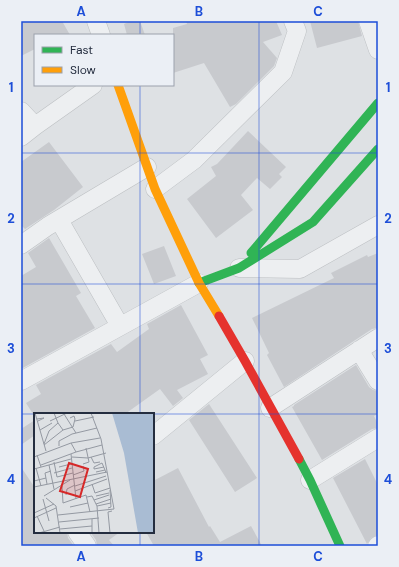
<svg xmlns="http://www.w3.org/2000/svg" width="399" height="567" viewBox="0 0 399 567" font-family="'DM Sans',sans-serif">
	<rect width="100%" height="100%" fill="#dee1e4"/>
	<path fill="#c8cace" d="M21 21H62L70 35H35V49L21 56Z
		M131 21H140L145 35H127L124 24Z
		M186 21H276L282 35 263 42 277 58 274 66 236 104 230 107 204 63 173 73V28L187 24Z
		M310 21H358L362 36 317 48Z
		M248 131 286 167 279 174 282 177 270 189 257 178 241 195 253 210 216 238 187 199 216 176 211 167 217 164Z
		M49 142 83 187 54 210 25 229 21 225V162Z
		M49 238 81 293 76 296 95 328 21 369V276L36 267 28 253Z
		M164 246 176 276 154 284 142 254Z
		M378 253V328L372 329 284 387 267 355 269 353 252 318 334 278 331 273 367 255 368 257Z
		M181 305 208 355 200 359 208 374 177 390 183 398 173 406 160 389 125 414H33L26 403 41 394 36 385 111 344 117 352 149 329 147 324Z
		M356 365 369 387 373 390 378 391V414L374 416 378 424V428L372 429 322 460 292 407 294 406V405Z
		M209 404 257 478 235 492 189 420Z
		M35 420V435L21 445V429Z
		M365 459 378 485V535L371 538 367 544 333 478Z
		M21 467 35 488V532H67L68 538 74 546H21Z
		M178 468 209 527 210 526 220 542 251 526 262 546H154L146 532H153V481Z
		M90 532H120L109 540 114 546H97L96 540Z"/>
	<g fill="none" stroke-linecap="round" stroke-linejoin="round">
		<g stroke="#bcbfc2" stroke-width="19">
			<path id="street" d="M96 21 101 35
				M368 21 378 50
				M21 111 35 126
				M21 137 35 126 93 85
				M155 189 194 160 283 72 297 31 293 21
				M59 220 120 326
				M21 245 48 226 147 167
				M239 268 300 269 378 225
				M359 350 378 381
				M21 381 199 283
				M270 408 378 338
				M153 436 245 361
				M310 480 378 438
				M77 532 87 546
				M377 546 378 545"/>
		</g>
		<use href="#street" stroke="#edeff1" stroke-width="18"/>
		<path stroke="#30b455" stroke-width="9" d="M251 253 378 103
			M199 283 239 268 313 222 378 149
			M299 459 310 480 340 546"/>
		<path stroke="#ff9f0a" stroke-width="9" d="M118 85 155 189 199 283 219 316"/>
		<path stroke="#e5322d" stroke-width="9" d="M219 316 245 361 299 459"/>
	</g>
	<path fill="none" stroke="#1d4ed8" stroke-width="1" stroke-opacity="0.55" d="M140 21V35M259 21V546M140 85V414M21 153H378M21 284H378M21 414H35M153 414H378M140 532V546"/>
	<g transform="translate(34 413)">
		<rect width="120" height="120" fill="#dee1e4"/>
		<path d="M78 0H120V120H104L90 40Z" fill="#a9bcd3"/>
		<path fill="none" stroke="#9499a2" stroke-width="1" d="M1 0 12 38M30 1 42 20M3 6 10 5 4 8M16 8 33 0M41 8 60 4M24 10 29 17 39 14 41 6 40 3 36 5M6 17 18 10M37 30 66 25M10 31 15 18 24 10 20 0M10 32 29 17M25 33V28L38 21 63 15M42 39 68 32M37 41 42 86M3 42 7 54M0 44 37 30 42 39 7 52M38 44 54 45 72 40M57 44 60 50 66 49M20 49 23 64 39 60M49 51 55 49 52 35M15 52 20 76M25 54 37 51M60 54 68 50 71 57M60 54V56L70 54M2 55 7 73M0 56 37 46M62 59 71 57 72 60M20 60 38 55M39 62 50 58 49 53M0 68 12 65M13 71 11 60 17 58M58 71 61 80 76 75M28 73 29 90 52 82 56 99M41 73 72 63M0 74 73 59M41 78 73 66M32 82 33 76 41 72M10 83 36 67M62 83 75 80M53 84 58 83 63 93 77 90M12 85 22 93 26 120M9 86 15 108M60 87 75 82M62 91 77 86M63 93 65 120M36 94 54 90M74 95 77 94 76 77M0 100 20 91M24 102 80 96 67 26 57 0M3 103 10 118M0 105 22 95M58 106V120M25 109 65 105M26 116 58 113M5 120 26 114M76 120 74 99 78 98"/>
		<path fill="#d62828" fill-opacity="0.15" stroke="#d62828" stroke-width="2" d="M35 50 54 56 46 84 26 78Z"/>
		<rect width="120" height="120" fill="none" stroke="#242d3f" stroke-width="2"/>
	</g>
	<rect width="399" height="567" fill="none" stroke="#ebeff5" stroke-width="44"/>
	<rect x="34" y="34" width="140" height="52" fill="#ebeff5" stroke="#9ba1ac"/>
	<rect x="42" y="47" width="20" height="6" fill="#30b455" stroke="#9ba1ac"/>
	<text x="70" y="54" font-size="12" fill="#242d3f">Fast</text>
	<rect x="42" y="67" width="20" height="6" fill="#ff9f0a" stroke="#9ba1ac"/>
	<text x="70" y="74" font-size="12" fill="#242d3f">Slow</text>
	<rect x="22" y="22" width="355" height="523" fill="none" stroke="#1d4ed8" stroke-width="1.5"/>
	<g font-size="13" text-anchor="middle" font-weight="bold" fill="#1d4ed8">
		<text x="81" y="16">A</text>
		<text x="199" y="16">B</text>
		<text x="318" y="16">C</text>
		<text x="11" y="92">1</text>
		<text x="388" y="92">1</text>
		<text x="11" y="223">2</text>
		<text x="388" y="223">2</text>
		<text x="11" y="353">3</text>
		<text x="388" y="353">3</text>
		<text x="11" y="484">4</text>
		<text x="388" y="484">4</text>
		<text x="81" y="561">A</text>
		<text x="199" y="561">B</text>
		<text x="318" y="561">C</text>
	</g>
</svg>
